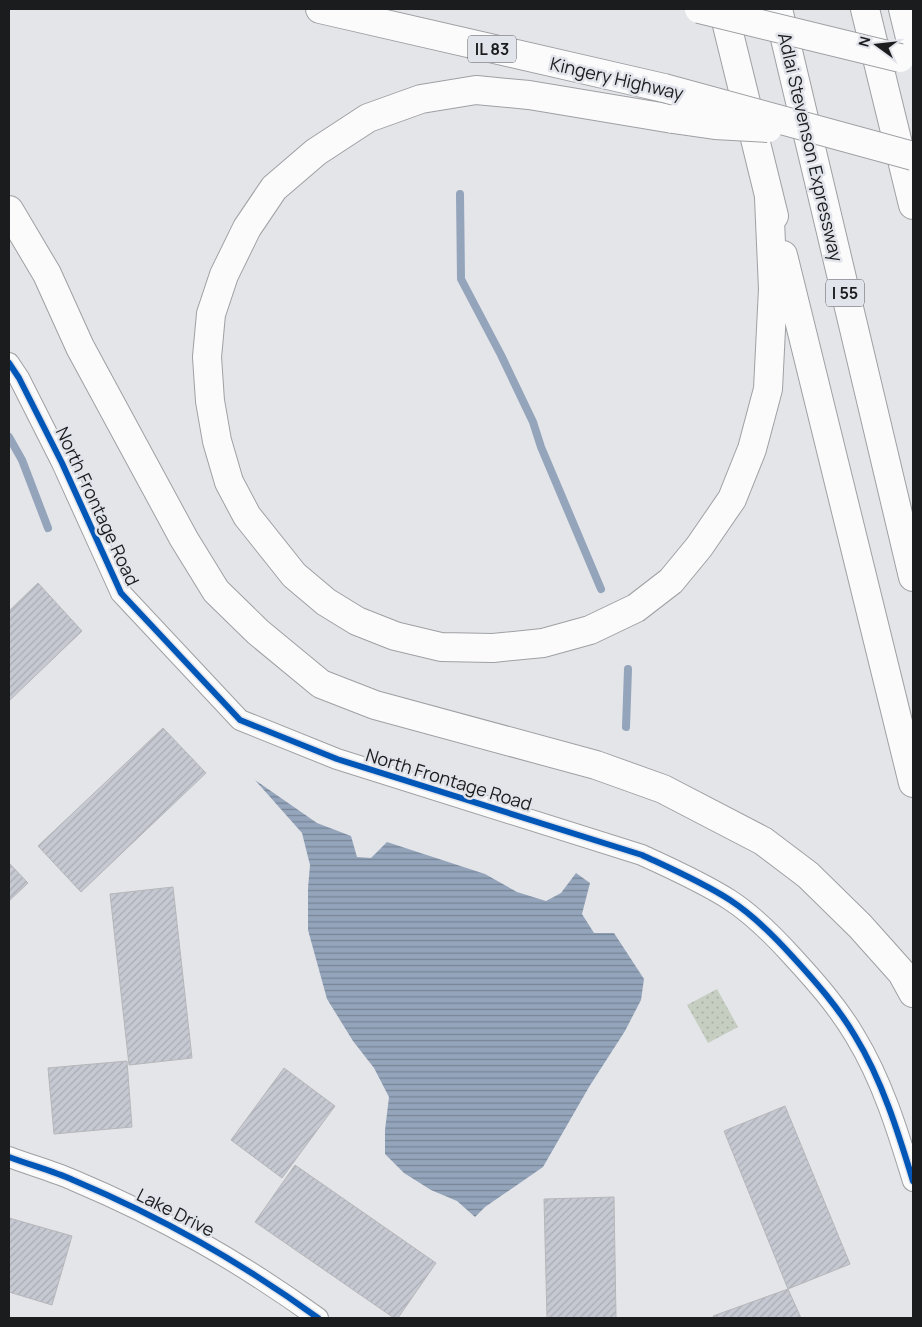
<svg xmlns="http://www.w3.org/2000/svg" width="922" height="1327" viewBox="0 0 922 1327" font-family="Manrope,sans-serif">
	<defs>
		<pattern id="park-dots" width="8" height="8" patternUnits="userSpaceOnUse" patternTransform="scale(1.25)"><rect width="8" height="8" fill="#c6cec2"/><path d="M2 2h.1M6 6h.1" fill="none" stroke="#aab0a6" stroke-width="1.8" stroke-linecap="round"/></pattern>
		<pattern id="water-rules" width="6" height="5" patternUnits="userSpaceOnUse" patternTransform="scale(1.25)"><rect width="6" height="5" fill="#94a4ba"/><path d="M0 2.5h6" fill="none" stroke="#788597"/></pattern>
		<pattern id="building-hatch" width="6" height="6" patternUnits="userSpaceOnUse" patternTransform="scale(1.25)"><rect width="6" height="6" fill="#c6c9d2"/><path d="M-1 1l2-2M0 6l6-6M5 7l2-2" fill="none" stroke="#aaacb4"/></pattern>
	</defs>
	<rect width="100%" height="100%" fill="#e4e5e9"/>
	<path fill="url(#park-dots)" d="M717 989 738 1027 708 1043 687 1005Z"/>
	<path fill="url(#water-rules)" d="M255 780 317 823 351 836 357 857 371 858 387 842 485 874 517 892 546 901 561 893 576 873 590 883 582 914 594 933H614L644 979 641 1000 625 1031 589 1087 543 1167 485 1207 475 1217 457 1201 431 1190 404 1173 385 1154V1130L389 1097 374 1068 353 1041 327 999 308 930V888L310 865 302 833Z"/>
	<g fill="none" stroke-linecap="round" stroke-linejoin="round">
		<path stroke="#94a4ba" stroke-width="8" d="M460 194 461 279 501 355 533 422 541 447 601 589
			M9 437 22 460 48 528
			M626 727 628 669"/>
	</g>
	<path fill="url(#building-hatch)" stroke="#b6b7ba" d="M38 583 82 631 9 701V611Z
		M163 728 206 773 81 892 38 846Z
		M9 863 28 883 9 901Z
		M173 887 192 1058 129 1065 110 894Z
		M127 1061 132 1127 54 1134 48 1068Z
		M284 1068 335 1106 282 1178 231 1140Z
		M785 1106 850 1264 788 1289 724 1131Z
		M295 1165 436 1263 398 1318H394L255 1222Z
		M614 1197 616 1318H547L544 1199Z
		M9 1218 72 1236 52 1305 9 1292Z
		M788 1289 801 1318H714L713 1316Z"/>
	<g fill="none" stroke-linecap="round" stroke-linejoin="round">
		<g stroke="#9fa0a3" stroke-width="22">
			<path id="street" d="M9 363 19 378 62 463 121 593 240 720 337 759 642 855C672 869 702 882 730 900 753 915 773 935 792 956 815 981 838 1007 855 1036 882 1080 898 1132 913 1181
				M9 1157C30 1165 53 1171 73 1180 163 1218 239 1261 318 1318"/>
		</g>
		<g stroke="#9fa0a3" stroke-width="30">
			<path id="highway" d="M320 9 664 88
				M723 9 774 216
				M778 9 913 577
				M865 9 913 205
				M903 9 913 50
				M673 119 529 95 476 90 421 99 368 118 316 152 274 188 247 228 224 275 211 314 207 357 210 401 217 441 229 482 247 516 294 575 326 602 357 621 395 636 441 647 493 648 543 643 590 630 636 608 671 581 699 547 732 499 752 449 768 389 773 289 769 198
				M9 210 47 274 80 347 184 539 216 591 258 632 321 684 375 705 596 765 663 789 763 841 808 875 860 926 902 973 913 993
				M783 255 913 783"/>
		</g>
		<use href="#street" stroke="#fbfbfc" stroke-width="20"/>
		<use href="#highway" stroke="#fbfbfc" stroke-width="28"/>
		<g stroke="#9fa0a3" stroke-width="30" stroke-linecap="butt">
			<path id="highway-bridge" d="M699 9 900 58
				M664 88 913 156
				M673 119 715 125 768 128"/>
		</g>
		<use href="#highway-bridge" stroke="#fbfbfc" stroke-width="28"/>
		<g stroke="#e2e4eb" stroke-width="9">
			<path id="cycleway" d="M9 363 19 378 62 463 121 593 240 720 337 759 642 855C672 869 702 882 730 900 753 915 773 935 792 956 815 981 838 1007 855 1036 882 1080 898 1132 913 1181
				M9 1157C30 1165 53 1171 73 1180 163 1218 239 1261 318 1318"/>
		</g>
		<use href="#cycleway" stroke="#0057b8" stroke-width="6"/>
	</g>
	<g text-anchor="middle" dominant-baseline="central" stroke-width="5" stroke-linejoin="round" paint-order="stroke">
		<g fill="#e2e4eb" stroke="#57585c" stroke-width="1">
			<rect x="468" y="35.5" width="48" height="27" rx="4"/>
			<rect x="826" y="279.5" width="38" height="27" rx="4"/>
		</g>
		<g font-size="16" font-weight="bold" fill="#1b1c1e">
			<text x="492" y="49">IL 83</text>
			<text x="845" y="293">I 55</text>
		</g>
		<g font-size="18" fill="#1b1c1e" stroke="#e2e4eb">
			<text transform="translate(617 78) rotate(13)">Kingery Highway</text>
			<text transform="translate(811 147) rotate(77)">Adlai Stevenson Expressway</text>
			<text transform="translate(98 506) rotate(65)">North Frontage Road</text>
			<text transform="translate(449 779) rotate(17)">North Frontage Road</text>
			<text transform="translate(176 1212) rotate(27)">Lake Drive</text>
		</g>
	</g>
	<rect width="922" height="1327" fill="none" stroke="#1b1c1e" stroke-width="20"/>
	<g transform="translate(877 45) rotate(285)" stroke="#e2e4eb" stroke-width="4" paint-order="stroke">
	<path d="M0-4L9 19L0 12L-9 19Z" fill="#1b1c1e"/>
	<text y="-8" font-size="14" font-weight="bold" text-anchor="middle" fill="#1b1c1e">N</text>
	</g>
</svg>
